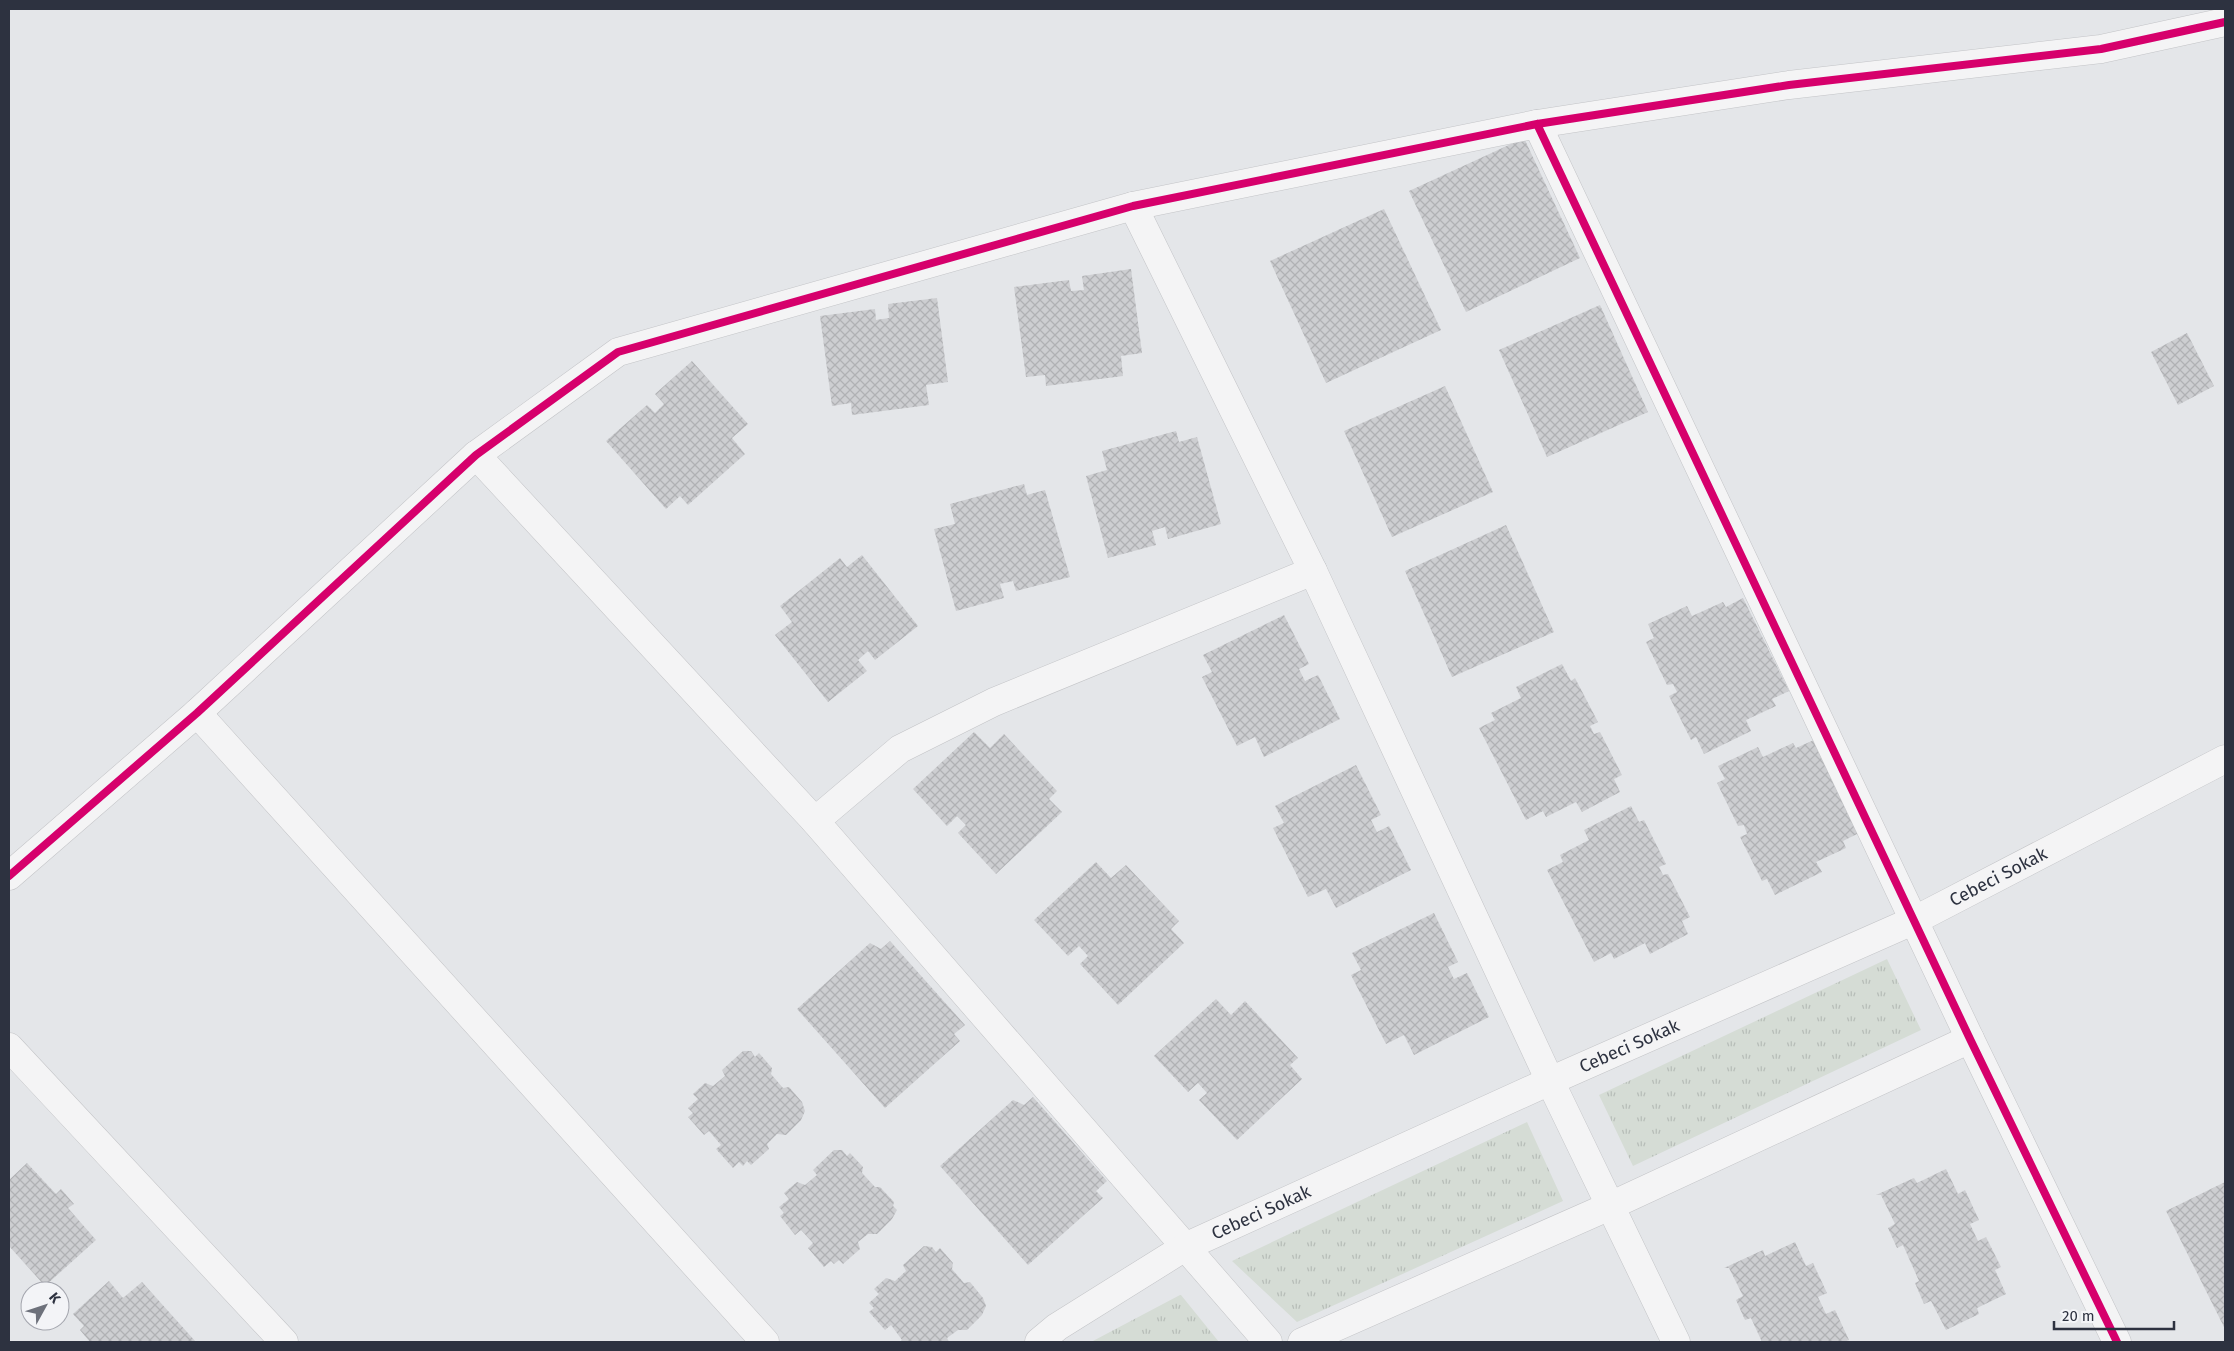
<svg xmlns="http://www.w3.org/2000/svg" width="2234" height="1351" viewBox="0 0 2234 1351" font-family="'Fira Sans',sans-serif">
	<defs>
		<pattern id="grass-tufts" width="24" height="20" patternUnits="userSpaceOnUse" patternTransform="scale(1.25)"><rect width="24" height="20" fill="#d5dcd5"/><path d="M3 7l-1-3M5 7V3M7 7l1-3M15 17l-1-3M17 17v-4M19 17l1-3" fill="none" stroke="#b7bdb8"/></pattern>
		<pattern id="building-cross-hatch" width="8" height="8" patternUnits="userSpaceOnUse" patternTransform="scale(1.25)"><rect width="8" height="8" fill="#cdced1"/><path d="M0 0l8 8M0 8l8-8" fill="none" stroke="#b0b1b4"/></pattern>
	</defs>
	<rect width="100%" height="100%" fill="#e4e6e9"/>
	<path fill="url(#grass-tufts)" d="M1887 959 1921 1030 1633 1166 1599 1095Z
		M1527 1122 1563 1201 1297 1322 1232 1261Z
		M1181 1295 1219 1342H1091L1180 1295Z"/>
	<path fill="url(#building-cross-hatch)" d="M1524 138 1580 258 1466 312 1409 191Z
		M1384 209 1441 330 1326 383 1270 261Z
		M1131 269 1142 353 1121 356 1123 376 1046 386 1045 375 1026 377 1014 287 1069 280 1071 291 1084 290 1082 276Z
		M937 298 948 382 926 385 929 405 852 415 851 403 832 406 820 316 875 309 876 320 889 318 888 304Z
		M1600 305 1648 412 1547 457 1499 350Z
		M2187 333 2214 386 2178 405 2151 352Z
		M692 361 748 424 732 438 745 454 688 505 680 496 666 509 606 441 647 405 655 413 664 404 655 394Z
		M1445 386 1493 492 1392 537 1344 431Z
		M1176 431 1179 442 1197 437 1221 524 1168 539 1165 527 1152 531 1156 545 1108 558 1086 476 1107 470 1102 451Z
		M1024 484 1027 495 1045 490 1070 577 1016 591 1013 581 1000 584 1004 598 956 611 934 529 955 524 950 504Z
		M1506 525 1554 632 1452 677 1405 571Z
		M862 555 918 626 875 660 868 651 858 660 867 671 828 702 775 635 792 622 780 606 840 558 847 567Z
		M1743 598 1789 691 1772 699 1776 706 1746 720 1751 731 1704 754 1696 737 1691 740 1669 696 1677 692 1673 684 1667 685 1646 642 1654 638 1648 624 1687 606 1692 616 1723 602 1726 607Z
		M1284 615 1309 664 1299 669 1305 681 1318 675 1340 719 1264 757 1255 737 1237 746 1202 677 1212 672 1203 655Z
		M1562 664 1571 681 1575 678 1598 722 1590 726 1594 734 1600 732 1622 775 1614 779 1620 792 1582 812 1576 802 1546 817 1543 811 1526 820 1479 728 1495 720 1491 713 1521 698 1516 687Z
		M974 732 990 748 1004 734 1057 791 1049 799 1062 812 996 874 958 833 966 825 957 816 947 826 913 789Z
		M1814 740 1859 833 1843 841 1846 848 1816 862 1822 872 1775 895 1767 879 1762 881 1740 837 1747 834 1744 825 1738 826 1717 783 1725 779 1718 766 1758 747 1763 757 1793 743 1796 748Z
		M1356 765 1381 815 1371 820 1377 832 1389 826 1411 870 1336 908 1326 889 1308 897 1273 828 1284 823 1275 806Z
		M1631 806 1639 822 1644 820 1666 864 1659 867 1663 875 1668 874 1690 917 1682 921 1688 934 1650 954 1645 943 1614 959 1611 953 1594 962 1547 870 1563 862 1560 855 1589 840 1584 830Z
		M1096 862 1111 878 1126 865 1179 921 1171 929 1184 943 1118 1005 1080 964 1088 956 1079 946 1068 956 1034 920Z
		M1434 913 1458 962 1448 967 1454 979 1467 973 1489 1017 1414 1055 1404 1035 1386 1044 1351 975 1361 970 1352 953Z
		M890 941 965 1025 954 1034 960 1041 885 1108 797 1009 870 943 881 949Z
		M1216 999 1231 1015 1245 1001 1298 1058 1290 1065 1302 1079 1237 1140 1199 1100 1207 1093 1198 1083 1188 1092 1154 1056Z
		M743 1051H751L755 1057 759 1053 772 1068 771 1074 783 1088 789 1087 802 1102 805 1111 801 1120 786 1135 777 1134 767 1144 769 1149 751 1165 747 1161 743 1166 739 1162 733 1168 716 1149 721 1145 709 1131 704 1135 688 1117 693 1113 688 1108 698 1099 693 1094 705 1083 713 1086 725 1076 722 1070Z
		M1033 1097 1107 1181 1096 1191 1103 1198 1028 1265 940 1166 1013 1100 1024 1105Z
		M834 1150H842L847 1156 850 1153 863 1167 862 1173 875 1187H880L894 1202 893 1206 897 1210 892 1219 877 1234H868L858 1242 860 1249 843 1264 839 1260 834 1264 831 1261 824 1267 808 1248 813 1243 801 1230 795 1235 780 1216 784 1213 779 1207 789 1199 784 1193 797 1182 805 1185 817 1175 813 1170Z
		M27 1163 56 1194 61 1189 74 1204 68 1208 96 1240 45 1286 9 1246V1180Z
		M1946 1169 1958 1194 1965 1190 1979 1220 1970 1224 1978 1241 1986 1237 2001 1267 1995 1270 2006 1294 1977 1308 1979 1314 1946 1330 1931 1301 1924 1304 1915 1283 1919 1281 1903 1245 1897 1248 1888 1228 1895 1224 1881 1195H1876L1914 1178 1917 1183Z
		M2225 1182V1329L2166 1211Z
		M1795 1242 1806 1266 1813 1263 1827 1293 1818 1297 1826 1314 1835 1310 1849 1340 1844 1342H1762L1751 1318 1745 1320 1736 1300 1743 1296 1729 1268H1724L1763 1250 1765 1256Z
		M924 1246 932 1247 936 1252 940 1248 953 1263 952 1269 964 1283 970 1282 983 1298 986 1306 982 1315 967 1330H958L947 1338 949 1342H900L902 1340 891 1325 885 1330 869 1312 874 1308 869 1303 879 1294 874 1289 886 1278 895 1281 906 1271 903 1265Z
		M109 1281 123 1298 142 1282 196 1342H90L80 1330 84 1326 73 1314Z"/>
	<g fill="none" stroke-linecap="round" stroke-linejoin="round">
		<g stroke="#c3c4c7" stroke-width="29">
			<g id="street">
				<path d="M1537 124 1970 1039 2117 1342"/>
				<path d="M1133 206 1313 571 1550 1081 1676 1342"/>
				<path d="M476 455 815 821 1268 1342"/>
				<path d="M197 713 765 1342"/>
				<path d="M815 821 900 749 994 702 1313 571"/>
				<path d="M9 876 197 713 476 455 618 352 1133 206 1537 124 1789 85 2101 49 2225 22"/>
				<path d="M9 1047 284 1342"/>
				<path id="s1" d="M1039 1342 1057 1327 1185 1247 1550 1081 1915 920 2225 759"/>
				<path d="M1302 1342 1610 1206 1970 1039"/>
			</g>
		</g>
		<use href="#street" stroke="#f4f4f5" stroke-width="28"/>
		<g stroke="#f3f4f7" stroke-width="11">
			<path id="cycleway" d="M1537 124 1970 1039 2117 1342
				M9 876 197 713 476 455 618 352 1133 206 1537 124 1789 85 2101 49 2225 22"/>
		</g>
		<use href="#cycleway" stroke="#d6006c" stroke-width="8"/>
	</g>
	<g text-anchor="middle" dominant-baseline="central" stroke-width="5" stroke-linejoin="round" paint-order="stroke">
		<g font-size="18" fill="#2d3240" stroke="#f3f4f7">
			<text stroke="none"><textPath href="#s1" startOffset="1068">Cebeci Sokak</textPath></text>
			<text stroke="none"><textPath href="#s1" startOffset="662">Cebeci Sokak</textPath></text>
			<text stroke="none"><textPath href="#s1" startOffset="258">Cebeci Sokak</textPath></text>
		</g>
	</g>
	<rect width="2234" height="1351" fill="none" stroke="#2d3240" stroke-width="20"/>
	<g transform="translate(45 1306) rotate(50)"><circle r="24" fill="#f3f4f7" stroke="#a4a6ae"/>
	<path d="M0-4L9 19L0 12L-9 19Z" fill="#6d717b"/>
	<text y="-8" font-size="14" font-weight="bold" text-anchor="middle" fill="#2d3240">K</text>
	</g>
	<path d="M2054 1321v8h120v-8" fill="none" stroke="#2d3240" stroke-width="2.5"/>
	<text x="2062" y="1321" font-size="15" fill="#2d3240" stroke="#f3f4f7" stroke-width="4" paint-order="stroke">20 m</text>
</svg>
